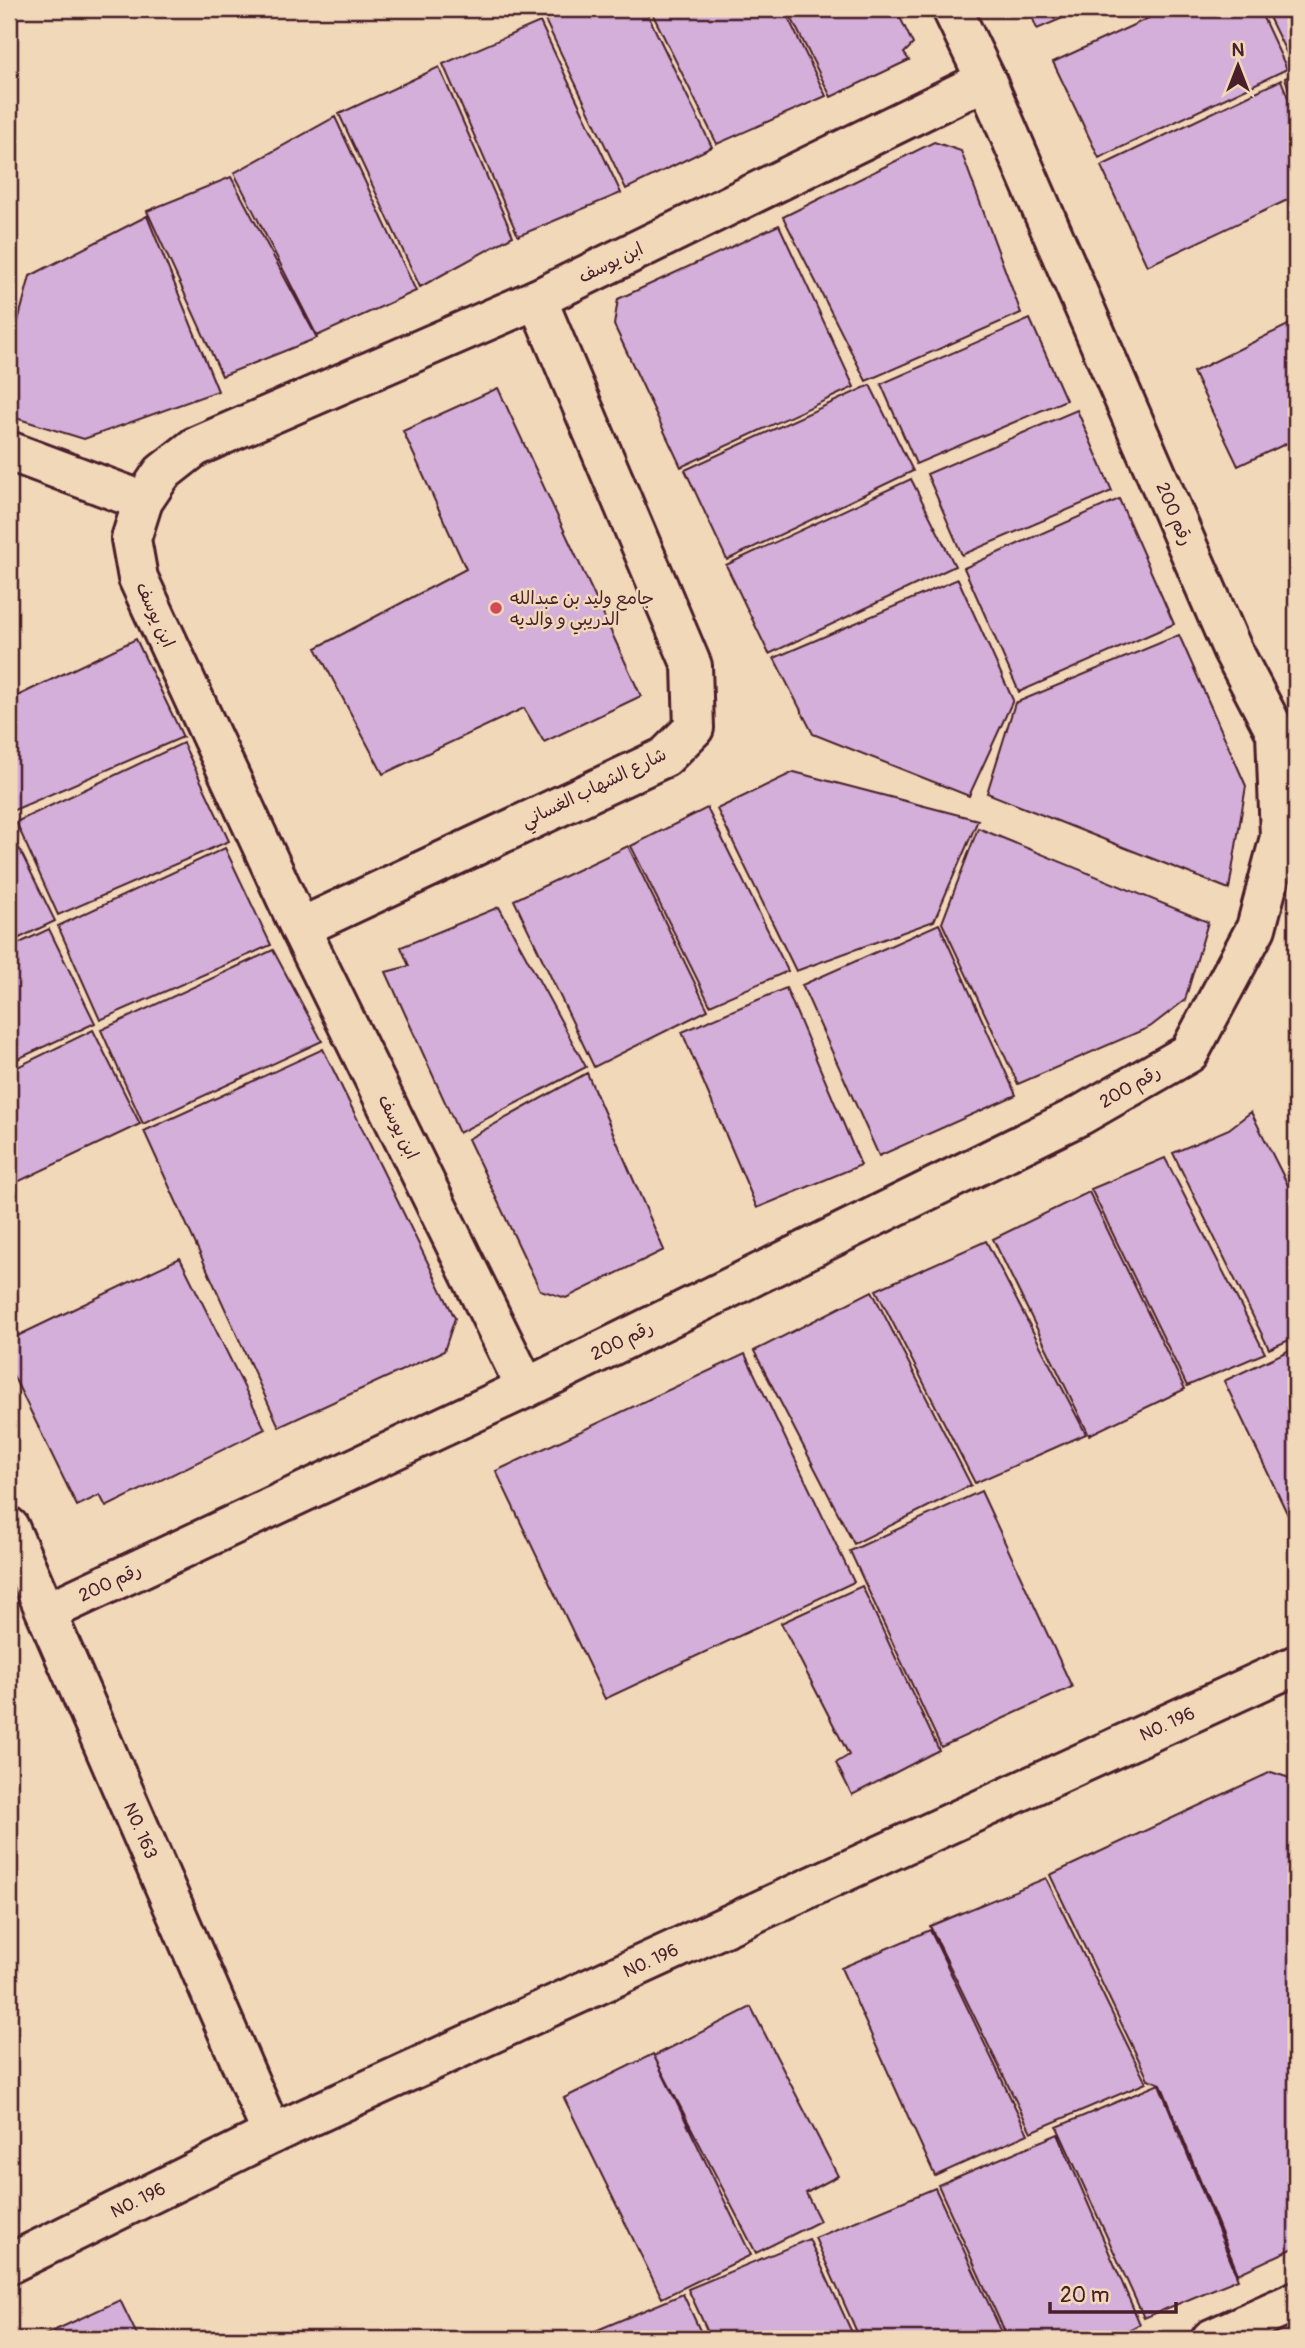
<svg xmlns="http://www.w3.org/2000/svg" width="1305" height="2348" viewBox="0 0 1305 2348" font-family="Pangolin,'Playpen Sans Arabic',sans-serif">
	<rect width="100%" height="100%" fill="#f1d8b9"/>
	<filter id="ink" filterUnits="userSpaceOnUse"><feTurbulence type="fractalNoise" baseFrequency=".0143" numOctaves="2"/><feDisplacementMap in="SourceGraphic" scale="14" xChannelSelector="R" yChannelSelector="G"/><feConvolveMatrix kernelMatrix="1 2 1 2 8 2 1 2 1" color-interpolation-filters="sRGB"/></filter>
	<g filter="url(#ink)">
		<path fill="#d3afd9" stroke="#4a1f2b" stroke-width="2" d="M564 9H645L712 147 626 189 544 18Z
			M650 9H784L826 96 717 144Z
			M787 9H896L913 44 904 53 909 60 831 97Z
			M1029 9H1084L1037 29Z
			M1168 9H1259L1287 69 1099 158 1053 62Z
			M1265 9H1296V67L1294 68Z
			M540 22 621 193 518 236 443 64Z
			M439 67 513 236 420 287 339 114Z
			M1296 73V108L1285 78Z
			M1281 80 1296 118V196L1147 266 1101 166Z
			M335 117 416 291 317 336 234 173Z
			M934 142 961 151 1021 313 866 381 783 217Z
			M231 177 317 338 222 376 147 211Z
			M147 216 218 391 84 439 9 416V355L30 276Z
			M779 225 854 387 681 467 614 325 618 299Z
			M1030 319 1066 400 916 464 881 384Z
			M1296 321V439L1238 466 1193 372Z
			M870 385 913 471 727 560 685 470Z
			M498 388 641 696 544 742 524 708 383 774 316 648 466 569 403 431Z
			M1077 410 1112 491 962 555 927 474Z
			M911 479 955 566 769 654 726 565Z
			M1119 499 1174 624 1019 692 964 568Z
			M958 579 1013 700 969 796 813 734 774 658Z
			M1179 635 1246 786 1229 889 987 793 1015 703Z
			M136 639 183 737 12 811 9 805V700Z
			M183 743 229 841 58 915 16 822Z
			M794 772 978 820 934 921 796 971 717 809Z
			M707 808 788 971 710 1005 631 846Z
			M9 828 55 921 9 943Z
			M978 828 1208 922 1185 1000 1150 1027 1018 1084 942 923Z
			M628 846 708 1010 594 1067 514 900Z
			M225 848 271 945 100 1020 58 926Z
			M499 907 586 1067 459 1133 386 972 409 966 401 947Z
			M939 924 1016 1095 879 1156 802 985Z
			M49 929 95 1023 9 1063V948Z
			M273 950 322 1041 143 1124 101 1030Z
			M786 988 861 1165 757 1208 682 1032Z
			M93 1030 140 1124 9 1186V1071Z
			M323 1049 455 1318 444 1351 279 1427 144 1131Z
			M587 1073 664 1250 566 1298 540 1290 468 1139Z
			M1251 1112 1296 1201V1337L1269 1349 1173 1153 1229 1129Z
			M1165 1158 1265 1353 1187 1386 1091 1189Z
			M1089 1192 1185 1389 1089 1435 993 1239Z
			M986 1241 1086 1434 975 1483 876 1290Z
			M180 1258 265 1429 106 1507 100 1495 77 1506 9 1367V1340Z
			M872 1291 971 1485 854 1544 754 1351Z
			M1296 1347V1532L1224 1381Z
			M745 1354 854 1582 605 1699 496 1471Z
			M981 1491 1072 1687 941 1747 850 1551Z
			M862 1586 939 1750 852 1795 836 1763 849 1755 781 1623Z
			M1271 1772 1296 1780V2247L1238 2274 1161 2084 1148 2079 1050 1875Z
			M1046 1878 1146 2083 1031 2132 930 1926Z
			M930 1930 1028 2134 935 2176 841 1968Z
			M751 2007 838 2176 806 2193 820 2221 756 2253 654 2056Z
			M653 2054 751 2255 662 2298 564 2098Z
			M1159 2084 1238 2279 1144 2318 1057 2127Z
			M1058 2134 1140 2324 1112 2339H1008L938 2185Z
			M935 2188 1005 2339H860L815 2238Z
			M809 2239 855 2339H711L688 2289Z
			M683 2294 704 2339H576Z
			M120 2300 139 2339H36Z"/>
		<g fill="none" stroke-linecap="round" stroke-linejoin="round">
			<g stroke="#4a1f2b" stroke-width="44">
				<g id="street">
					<path d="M9 451 143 501"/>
					<path d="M300 928 665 757 694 728 692 666 537 299"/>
					<path d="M526 1388 300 928 138 578 131 539 143 501 162 473 195 447 537 299 986 80"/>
					<path id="s1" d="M9 1527 272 2134"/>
					<path d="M47 1612 526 1388 1081 1115 1189 1053 1256 928 1280 837 1276 733 1232 649 986 80 952 9"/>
					<path id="s2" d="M9 2264 272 2134 1296 1665"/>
					<path d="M1211 2339 1296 2301"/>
				</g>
			</g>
			<use href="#street" stroke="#f1d8b9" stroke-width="38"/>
		</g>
	</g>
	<circle fill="#d1495b" stroke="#f1d8b9" stroke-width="2.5" cx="496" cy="608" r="7"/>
	<g text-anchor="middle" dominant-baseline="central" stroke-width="5" stroke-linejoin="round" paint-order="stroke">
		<g font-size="18" fill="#4a1f2b" stroke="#f1d8b9">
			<text transform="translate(611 263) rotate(-26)">ابن يوسف</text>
			<text transform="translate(1174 514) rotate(67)">رقم 200</text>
			<text transform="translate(155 615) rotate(66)">ابن يوسف</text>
			<text transform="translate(594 788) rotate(-26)">شارع الشهاب الغساني</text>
			<text transform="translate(1130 1087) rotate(-30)">رقم 200</text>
			<text transform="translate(398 1127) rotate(64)">ابن يوسف</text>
			<text transform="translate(622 1341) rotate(-26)">رقم 200</text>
			<text transform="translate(110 1583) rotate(-25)">رقم 200</text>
			<text stroke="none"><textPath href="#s2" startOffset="1278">NO. 196</textPath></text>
			<text stroke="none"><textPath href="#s1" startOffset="331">NO. 163</textPath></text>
			<text stroke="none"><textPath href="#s2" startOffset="710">NO. 196</textPath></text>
			<text stroke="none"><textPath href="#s2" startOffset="144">NO. 196</textPath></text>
		</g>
		<g font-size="18" fill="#4a1f2b" stroke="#f1d8b9" text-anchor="start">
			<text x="510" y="598">جامع وليد بن عبدالله<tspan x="510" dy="21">الدريبي و والديه</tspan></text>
		</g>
	</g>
	<rect width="1305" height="2348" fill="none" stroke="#f1d8b9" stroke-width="35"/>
	<rect x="18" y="18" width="1270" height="2313" fill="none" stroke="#4a1f2b" stroke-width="2.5" filter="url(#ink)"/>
	<g transform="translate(1238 66)" stroke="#f1d8b9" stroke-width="5" paint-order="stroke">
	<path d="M0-5L12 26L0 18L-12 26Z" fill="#4a1f2b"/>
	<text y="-10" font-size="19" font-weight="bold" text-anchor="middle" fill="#4a1f2b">N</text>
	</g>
	<path d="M1050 2302v10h126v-10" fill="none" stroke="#4a1f2b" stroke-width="3.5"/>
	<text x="1060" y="2302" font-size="21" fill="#4a1f2b" stroke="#f1d8b9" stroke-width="5" paint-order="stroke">20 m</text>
</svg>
